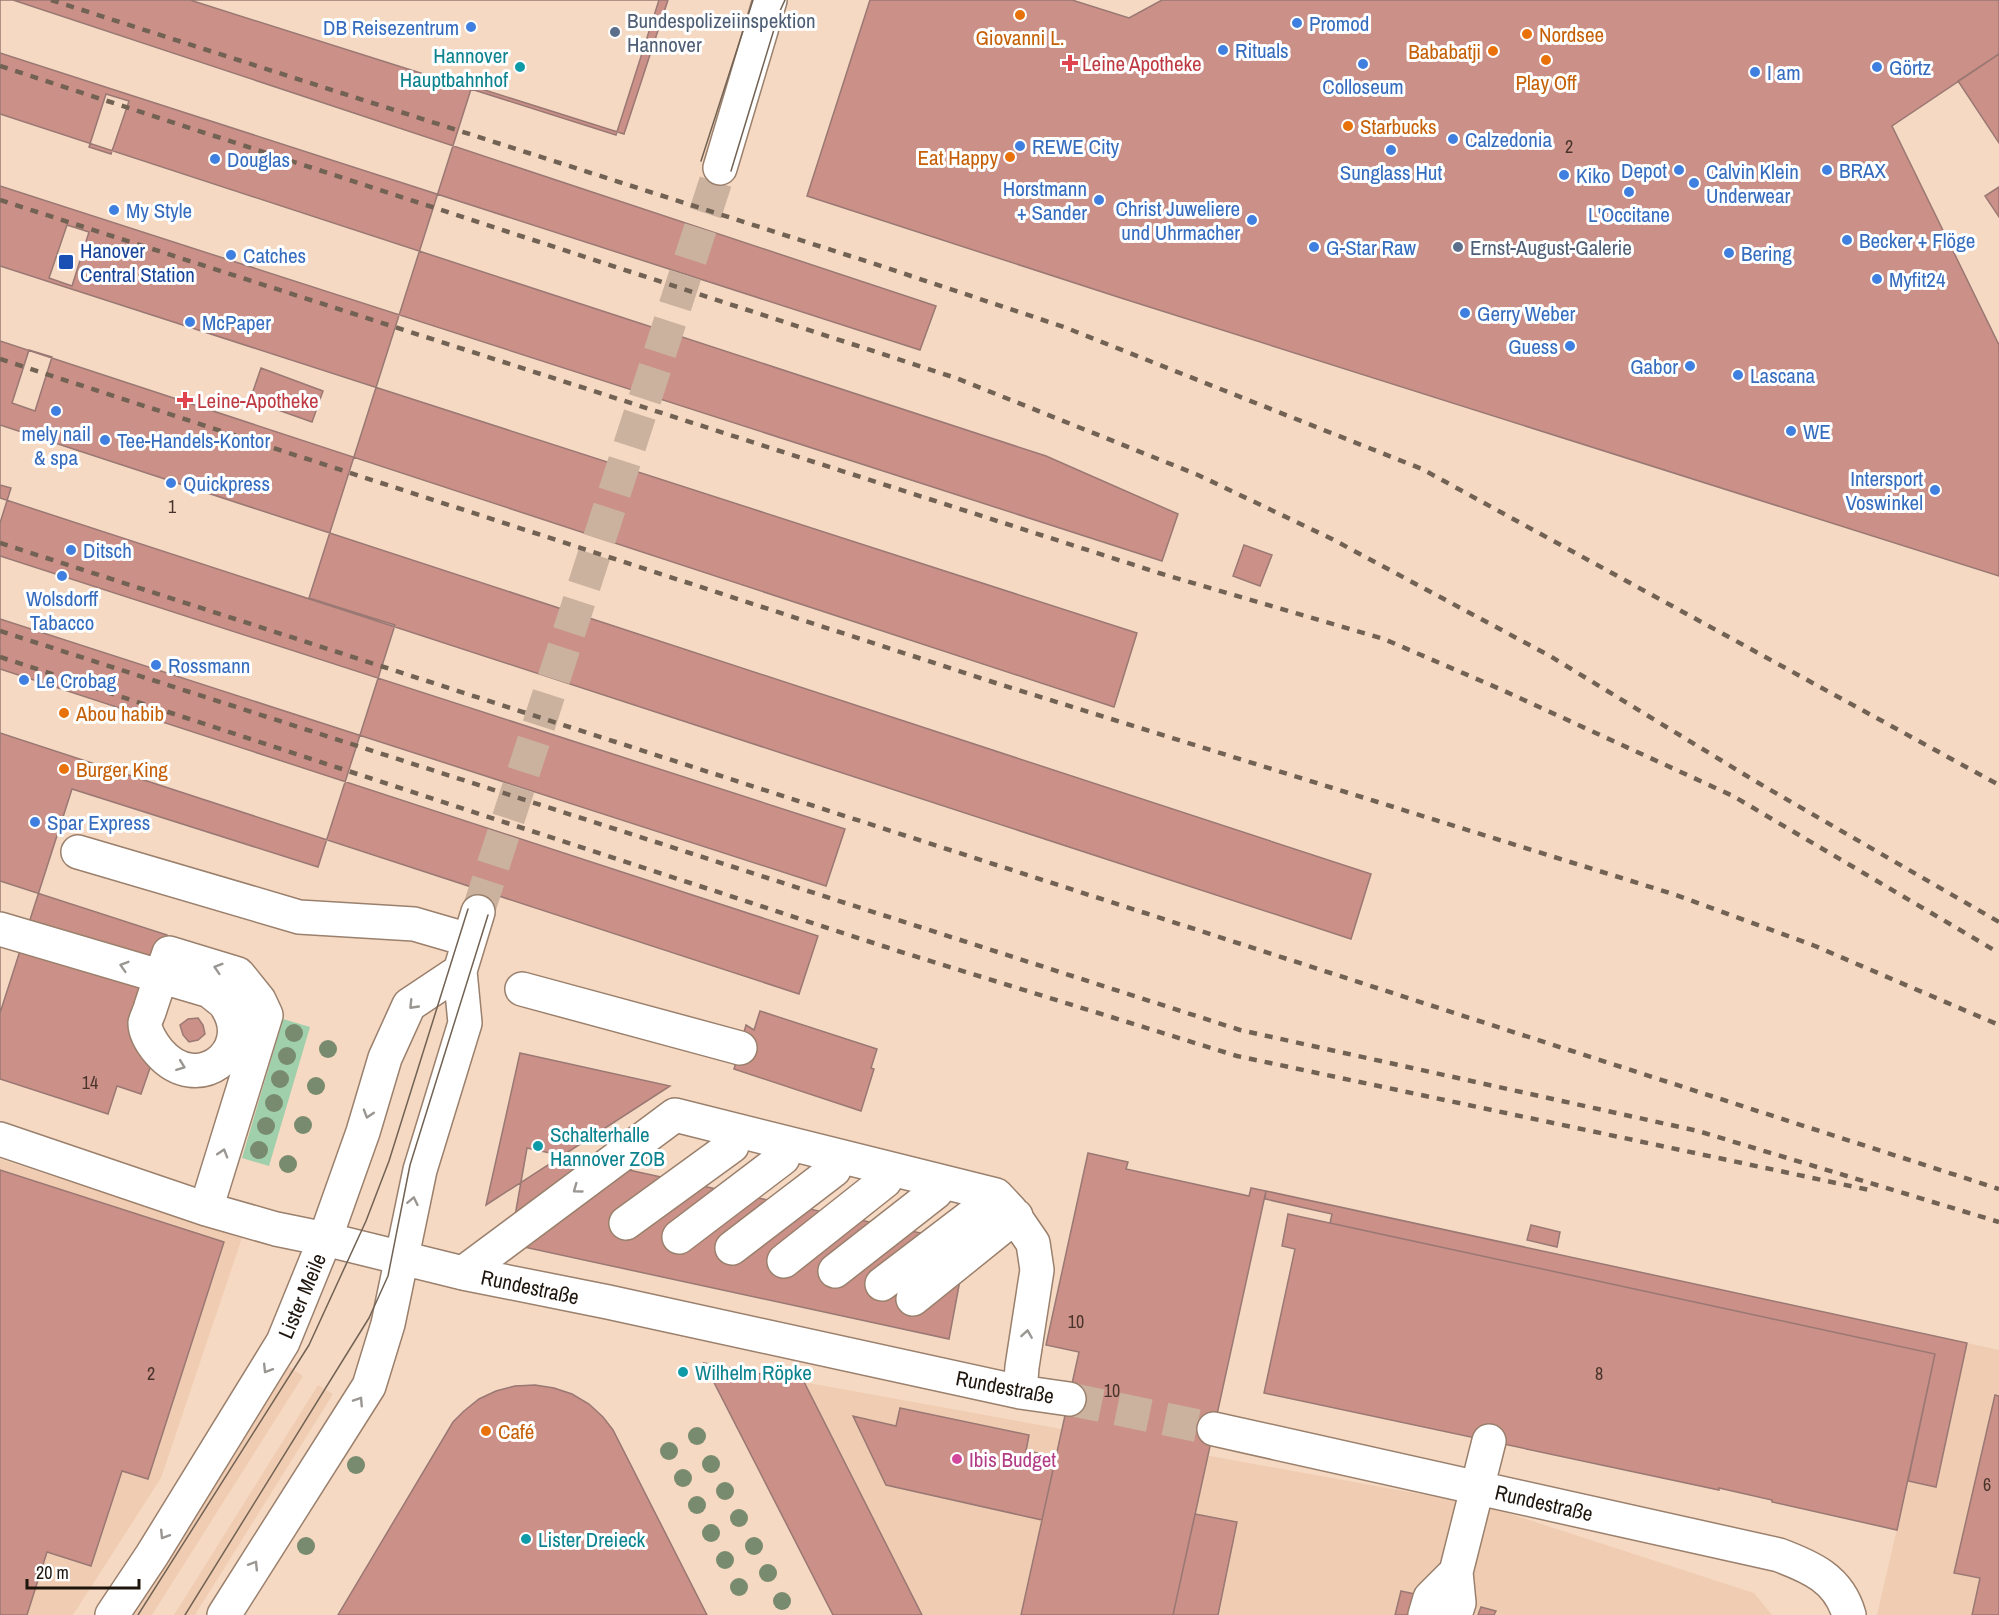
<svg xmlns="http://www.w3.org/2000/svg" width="1999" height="1615" viewBox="0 0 1999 1615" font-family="'Archivo Narrow',sans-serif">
	<rect width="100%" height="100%" fill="#f5d9c3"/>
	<path fill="#f0cdb2" d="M0 1159 242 1238 161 1478 73 1615H0Z
		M1967 1343 1999 1350V1615H1877L1908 1481 1937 1486Z
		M284 1363 303 1376 152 1615H126Z
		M704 1364 1486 1506 1754 1593 1772 1615H833Z
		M318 1385 333 1394 195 1615H174Z"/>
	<path fill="#a0cfab" d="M283 1019 310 1027 269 1166 242 1158Z"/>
	<path fill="#cb9087" stroke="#9a7873" stroke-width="1.5" fill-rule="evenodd" d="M0 0H668L624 134 472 86 309 598 395 625 318 867 72 789 0 1013V523L11 488 0 485ZM106 94 129 101 111 154 89 147ZM67 225 89 232 72 286 49 278ZM29 350 52 357 35 411 12 403Z
		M0 0H13L936 306 920 350 0 53Z
		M190 0H659L616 135Z
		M870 0H1072L1129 18 1162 0H1999V54L1892 126 1999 345V576L1121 298 807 196Z
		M1999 54V143L1958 81Z
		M0 114 1046 456 1178 514 1162 561 0 186Z
		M1999 187V217L1985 196Z
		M0 266 1137 633 1114 707 0 341Z
		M261 368 323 391 312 422 250 400Z
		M0 425 1371 874 1351 939 0 498Z
		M1244 545 1272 555 1260 586 1233 576Z
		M0 556 845 829 826 886 0 619Z
		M0 669 818 936 799 994 0 733Z
		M0 881 167 935 158 965 178 969 151 1065 141 1094 117 1086 108 1114 0 1079Z
		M760 1011 877 1049 871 1068 874 1069 861 1111 734 1069 746 1025 754 1030Z
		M198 1018 203 1025 205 1034 198 1040 189 1042 183 1035 180 1025 188 1019Z
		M520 1053 670 1086 486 1205Z
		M527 1148 967 1243 949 1339 510 1244Z
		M1088 1153 1128 1162 1126 1169 1249 1196 1251 1188 1266 1191 1173 1615H1021L1079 1352 1046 1345Z
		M0 1170 224 1242 148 1479 122 1471 91 1566 47 1552 27 1615H0Z
		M1266 1191 1967 1343 1936 1487 1908 1481 1935 1354 1330 1223 1332 1214 1265 1199Z
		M1288 1214 1935 1354 1897 1530 1772 1502V1500L1719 1488V1490L1264 1393 1295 1249 1282 1246Z
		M1531 1225 1560 1232 1557 1247 1527 1240Z
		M704 1363 804 1382 922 1615H833Z
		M535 1385 554 1388 572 1394 589 1404 603 1417 613 1430 707 1615H338L453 1422 464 1411 479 1399 496 1391 515 1386Z
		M1995 1395 1999 1396V1615H1972L1980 1578 1954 1573Z
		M900 1408 1029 1435 1026 1451 1056 1456 1042 1520 886 1485 853 1416 896 1426Z
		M1195 1514 1237 1522 1218 1615H1173Z
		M1401 1591 1415 1594 1410 1615H1395Z
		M1481 1607 1496 1611 1494 1615H1478Z"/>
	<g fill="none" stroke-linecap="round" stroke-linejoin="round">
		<path stroke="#cab29f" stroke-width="33" stroke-dasharray="33 16" stroke-linecap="butt" d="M478 912 720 168
			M1069 1399 1214 1429"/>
		<g stroke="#9a806d" stroke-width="36">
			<path id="minor" d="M720 168 770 0
				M78 852 299 917 414 924 469 940
				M0 929 210 991C215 996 224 1001 227 1007 255 1051 198 1097 159 1052 153 1045 145 1033 145 1023 146 1018 150 1011 151 1006 157 988 163 970 169 953L238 974 259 1000 266 1015 206 1209
				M522 989 740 1048
				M0 1139 206 1209 276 1229 325 1239 463 1273 608 1302 1020 1392 1069 1399
				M990 1205 1011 1211 1033 1243 1037 1270 1022 1367 1020 1392
				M626 1223 732 1146
				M679 1237 783 1158
				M732 1248 834 1170
				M784 1261 885 1181
				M835 1271 936 1192
				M463 1273 675 1115 996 1195 1011 1211
				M882 1284 987 1204
				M913 1299 1016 1216
				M1214 1429 1779 1555C1811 1567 1839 1579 1849 1615
				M112 1615 152 1555 283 1342 325 1239 363 1132 385 1058 409 1005 460 971
				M224 1615 369 1386 388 1324 420 1170 465 1023 460 971 478 912
				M1425 1615 1430 1598 1456 1572
				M1455 1615 1459 1603 1456 1572 1489 1441"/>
		</g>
		<use href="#minor" stroke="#fff" stroke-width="33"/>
		<path stroke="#726254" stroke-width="1.5" d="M701 161 753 0
			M731 171 779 13 785 0
			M138 1615 309 1345 366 1221 389 1161 468 909
			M185 1615 369 1318 388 1276 410 1165 488 915"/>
		<path stroke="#726254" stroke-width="4.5" stroke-dasharray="8 8" stroke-linecap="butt" d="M51 0 872 263 1064 327 1422 469 1999 785
			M0 66 956 378 1198 475 1332 539 1550 656 1755 781 1999 922
			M0 200 1159 573 1384 639 1500 689 1733 796 1999 953
			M0 359 1002 685 1673 894 1815 946 1999 1025
			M0 543 1999 1189
			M0 631 1240 1030 1698 1131 1999 1222
			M0 657 898 951 1237 1056 1874 1191"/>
	</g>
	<g fill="#798b6e">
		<circle cx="294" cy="1033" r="9"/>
		<circle cx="328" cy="1049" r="9"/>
		<circle cx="287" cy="1056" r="9"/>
		<circle cx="280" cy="1079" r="9"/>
		<circle cx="316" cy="1086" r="9"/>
		<circle cx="274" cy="1103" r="9"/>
		<circle cx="303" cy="1125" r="9"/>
		<circle cx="266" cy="1126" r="9"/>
		<circle cx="259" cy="1150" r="9"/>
		<circle cx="288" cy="1164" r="9"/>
		<circle cx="697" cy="1436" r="9"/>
		<circle cx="669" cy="1451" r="9"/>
		<circle cx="711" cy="1464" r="9"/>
		<circle cx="356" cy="1465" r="9"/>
		<circle cx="683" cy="1478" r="9"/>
		<circle cx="725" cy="1491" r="9"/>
		<circle cx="697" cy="1505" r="9"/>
		<circle cx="739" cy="1518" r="9"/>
		<circle cx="711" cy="1533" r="9"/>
		<circle cx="306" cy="1546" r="9"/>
		<circle cx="754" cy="1546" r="9"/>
		<circle cx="725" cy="1560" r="9"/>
		<circle cx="768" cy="1573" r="9"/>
		<circle cx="739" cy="1587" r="9"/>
		<circle cx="782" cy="1601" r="9"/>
	</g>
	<defs><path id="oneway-chevron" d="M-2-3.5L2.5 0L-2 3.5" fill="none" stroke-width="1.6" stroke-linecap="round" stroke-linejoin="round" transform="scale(1.5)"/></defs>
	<g stroke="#9a9692">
		<use href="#oneway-chevron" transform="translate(124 966) rotate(-163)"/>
		<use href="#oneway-chevron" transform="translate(218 968) rotate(-163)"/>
		<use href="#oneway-chevron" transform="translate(413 1005) rotate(134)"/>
		<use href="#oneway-chevron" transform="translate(181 1066) rotate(21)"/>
		<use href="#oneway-chevron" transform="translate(368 1114) rotate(107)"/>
		<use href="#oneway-chevron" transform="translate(223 1153) rotate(-73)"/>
		<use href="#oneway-chevron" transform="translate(577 1189) rotate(144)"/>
		<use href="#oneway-chevron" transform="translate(413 1201) rotate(-78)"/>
		<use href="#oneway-chevron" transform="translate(1027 1334) rotate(-81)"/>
		<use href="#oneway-chevron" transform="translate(267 1369) rotate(122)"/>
		<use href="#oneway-chevron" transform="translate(359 1401) rotate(-57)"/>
		<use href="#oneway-chevron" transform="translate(164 1535) rotate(122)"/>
		<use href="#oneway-chevron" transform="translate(254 1565) rotate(-58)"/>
	</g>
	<g fill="#e8710a" stroke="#fff" stroke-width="2">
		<circle cx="1020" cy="15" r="6"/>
		<circle cx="1527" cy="34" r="6"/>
		<circle cx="1493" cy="51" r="6"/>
		<circle cx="1546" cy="60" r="6"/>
		<circle cx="1348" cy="126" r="6"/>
		<circle cx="1010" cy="157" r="6"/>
		<circle cx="64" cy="713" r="6"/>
		<circle cx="64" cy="769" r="6"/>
		<circle cx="486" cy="1431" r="6"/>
	</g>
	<g fill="#3f7fe0" stroke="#fff" stroke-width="2">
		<circle cx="1297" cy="23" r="6"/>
		<circle cx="471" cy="27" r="6"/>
		<circle cx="1223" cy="50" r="6"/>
		<circle cx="1363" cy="64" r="6"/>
		<circle cx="1877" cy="67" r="6"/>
		<circle cx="1755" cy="72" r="6"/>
		<circle cx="1453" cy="139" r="6"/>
		<circle cx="1020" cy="146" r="6"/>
		<circle cx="1391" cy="150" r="6"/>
		<circle cx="215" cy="159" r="6"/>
		<circle cx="1679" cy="170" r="6"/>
		<circle cx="1827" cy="170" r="6"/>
		<circle cx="1564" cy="175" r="6"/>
		<circle cx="1694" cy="183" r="6"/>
		<circle cx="1629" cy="192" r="6"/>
		<circle cx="1099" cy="200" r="6"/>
		<circle cx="114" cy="210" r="6"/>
		<circle cx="1252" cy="220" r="6"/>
		<circle cx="1847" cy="240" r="6"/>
		<circle cx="1314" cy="247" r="6"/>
		<circle cx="1729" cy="253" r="6"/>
		<circle cx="231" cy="255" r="6"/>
		<circle cx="1877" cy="279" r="6"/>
		<circle cx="1465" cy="313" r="6"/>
		<circle cx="190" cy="322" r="6"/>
		<circle cx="1570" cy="346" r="6"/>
		<circle cx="1690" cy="366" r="6"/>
		<circle cx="1738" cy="375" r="6"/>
		<circle cx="56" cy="411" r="6"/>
		<circle cx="1791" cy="431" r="6"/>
		<circle cx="105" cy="440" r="6"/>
		<circle cx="171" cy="483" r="6"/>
		<circle cx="1935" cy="490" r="6"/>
		<circle cx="71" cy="550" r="6"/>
		<circle cx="62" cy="576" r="6"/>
		<circle cx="156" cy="665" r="6"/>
		<circle cx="24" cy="680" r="6"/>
		<circle cx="35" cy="822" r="6"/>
	</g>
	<g fill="#5c6f8a" stroke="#fff" stroke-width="2">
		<circle cx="615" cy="32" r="6"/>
		<circle cx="1458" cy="247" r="6"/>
	</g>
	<g fill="#e0444e" stroke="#fff" stroke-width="2">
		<path d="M1067 54h6v6h6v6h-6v6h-6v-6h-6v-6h6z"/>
		<path d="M182 391h6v6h6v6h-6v6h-6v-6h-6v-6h6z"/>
	</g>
	<g fill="#0f9aa8" stroke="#fff" stroke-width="2">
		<circle cx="520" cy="67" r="6"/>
		<circle cx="538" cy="1146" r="6"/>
		<circle cx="683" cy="1372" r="6"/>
		<circle cx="526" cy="1539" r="6"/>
	</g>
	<rect fill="#1a4fb4" stroke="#fff" stroke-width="2" x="58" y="254" width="16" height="16" rx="3"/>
	<circle fill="#d1479c" stroke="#fff" stroke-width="2" cx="957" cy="1459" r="6"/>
	<g text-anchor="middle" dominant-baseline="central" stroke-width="6" stroke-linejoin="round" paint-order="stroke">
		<g font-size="18" fill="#49342c">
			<text x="1569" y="146">2</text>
			<text x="172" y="506">1</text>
			<text x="90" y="1082">14</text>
			<text x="1076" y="1321">10</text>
			<text x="151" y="1373">2</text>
			<text x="1599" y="1373">8</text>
			<text x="1112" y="1390">10</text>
			<text x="1987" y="1484">6</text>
		</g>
		<g font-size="21" fill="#4e5e75" stroke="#fff" text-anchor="start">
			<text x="627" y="20">Bundespolizeiinspektion<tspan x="627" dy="24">Hannover</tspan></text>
			<text x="1470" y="247">Ernst-August-Galerie</text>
		</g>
		<g font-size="21" fill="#366cbe" stroke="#fff" text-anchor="start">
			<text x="1309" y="23">Promod</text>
			<text x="459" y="27" text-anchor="end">DB Reisezentrum</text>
			<text x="1235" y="50">Rituals</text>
			<text x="1889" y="67">Görtz</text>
			<text x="1767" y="72">I am</text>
			<text x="1363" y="86" text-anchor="middle">Colloseum</text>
			<text x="1465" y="139">Calzedonia</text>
			<text x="1032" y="146">REWE City</text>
			<text x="227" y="159">Douglas</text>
			<text x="1667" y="170" text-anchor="end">Depot</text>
			<text x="1839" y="170">BRAX</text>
			<text x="1706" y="171">Calvin Klein<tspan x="1706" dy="24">Underwear</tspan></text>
			<text x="1391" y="172" text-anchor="middle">Sunglass Hut</text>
			<text x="1576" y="175">Kiko</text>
			<text x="1087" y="188" text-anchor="end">Horstmann<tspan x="1087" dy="24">+ Sander</tspan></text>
			<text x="1240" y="208" text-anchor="end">Christ Juweliere<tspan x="1240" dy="24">und Uhrmacher</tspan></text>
			<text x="126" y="210">My Style</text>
			<text x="1629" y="214" text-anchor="middle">L'Occitane</text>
			<text x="1859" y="240">Becker + Flöge</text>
			<text x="1326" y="247">G-Star Raw</text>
			<text x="1741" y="253">Bering</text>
			<text x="243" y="255">Catches</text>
			<text x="1889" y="279">Myfit24</text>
			<text x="1477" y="313">Gerry Weber</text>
			<text x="202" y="322">McPaper</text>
			<text x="1558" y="346" text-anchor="end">Guess</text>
			<text x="1678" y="366" text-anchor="end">Gabor</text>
			<text x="1750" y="375">Lascana</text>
			<text x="1803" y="431">WE</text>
			<text x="56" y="433" text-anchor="middle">mely nail<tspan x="56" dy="24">&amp; spa</tspan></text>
			<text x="117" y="440">Tee-Handels-Kontor</text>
			<text x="1923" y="478" text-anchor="end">Intersport<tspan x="1923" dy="24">Voswinkel</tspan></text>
			<text x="183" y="483">Quickpress</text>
			<text x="83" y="550">Ditsch</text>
			<text x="62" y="598" text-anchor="middle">Wolsdorff<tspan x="62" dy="24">Tabacco</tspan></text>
			<text x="168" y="665">Rossmann</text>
			<text x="36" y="680">Le Crobag</text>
			<text x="47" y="822">Spar Express</text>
		</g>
		<g font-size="21" fill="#c56008" stroke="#fff" text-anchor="start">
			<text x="1539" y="34">Nordsee</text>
			<text x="1020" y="37" text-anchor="middle">Giovanni L.</text>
			<text x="1481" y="51" text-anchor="end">Bababatji</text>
			<text x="1546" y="82" text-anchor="middle">Play Off</text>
			<text x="1360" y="126">Starbucks</text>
			<text x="998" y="157" text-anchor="end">Eat Happy</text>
			<text x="76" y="713">Abou habib</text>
			<text x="76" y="769">Burger King</text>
			<text x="498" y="1431">Café</text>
		</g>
		<g font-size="21" fill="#0d838f" stroke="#fff" text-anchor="start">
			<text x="508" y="55" text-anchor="end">Hannover<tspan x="508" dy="24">Hauptbahnhof</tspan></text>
			<text x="550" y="1134">Schalterhalle<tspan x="550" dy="24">Hannover ZOB</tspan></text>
			<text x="695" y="1372">Wilhelm Röpke</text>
			<text x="538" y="1539">Lister Dreieck</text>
		</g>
		<g font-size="21" fill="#be3a42" stroke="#fff" text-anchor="start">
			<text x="1082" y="63">Leine Apotheke</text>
			<text x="197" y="400">Leine-Apotheke</text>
		</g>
		<g font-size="21" fill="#164399" stroke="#fff" text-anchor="start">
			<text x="80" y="250">Hanover<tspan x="80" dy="24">Central Station</tspan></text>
		</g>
		<g font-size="21" fill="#1e150d" stroke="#fff">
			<text transform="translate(530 1287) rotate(12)">Rundestraße</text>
			<text transform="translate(302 1296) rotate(-67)">Lister Meile</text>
			<text transform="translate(1005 1387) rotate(11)">Rundestraße</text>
			<text transform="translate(1544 1503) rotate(13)">Rundestraße</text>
		</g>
		<g font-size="21" fill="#b23c85" stroke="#fff" text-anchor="start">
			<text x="969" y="1459">Ibis Budget</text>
		</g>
	</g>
	<path d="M27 1579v9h112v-9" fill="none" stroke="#1e150d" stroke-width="3"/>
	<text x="36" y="1579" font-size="18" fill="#1e150d" stroke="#ffffff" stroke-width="4.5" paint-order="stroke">20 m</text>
</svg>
